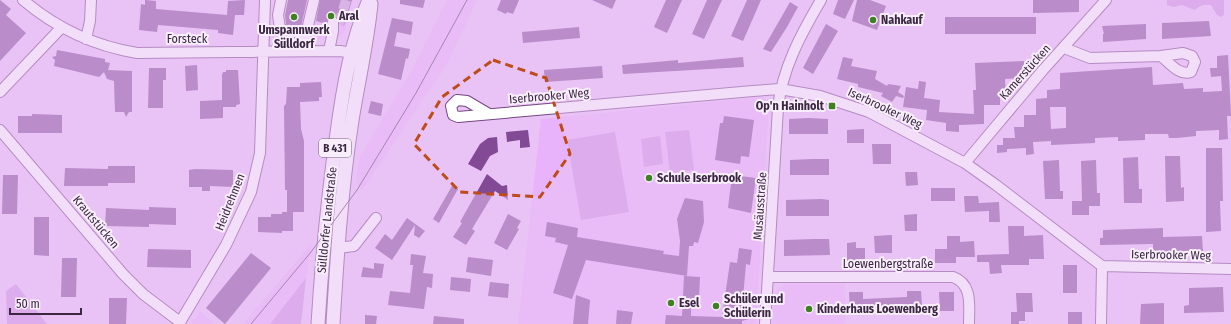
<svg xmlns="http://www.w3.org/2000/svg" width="1231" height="324" viewBox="0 0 1231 324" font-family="'Fira Sans Condensed',sans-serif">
	<rect width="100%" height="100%" fill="#e9c2f6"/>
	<path fill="#e9b3fb" d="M317 0H353L345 32 335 39H307Z
		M447 0H477L447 64 362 191 356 182 359 158 413 68Z
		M762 97 769 102 756 324H518L541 119Z
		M312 243 306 278 270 324H243Z
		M784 284H845V324H773L774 294 777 290Z
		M200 311 214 324H191Z"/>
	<path fill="#cc90df" d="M1167 0H1224V15L1221 17 1217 15 1211 5C1204 4 1200 5 1195 10L1182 5 1173 7 1167 5Z
		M689 130 694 170 670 173 665 132Z
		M615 132 629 212 581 220 567 140Z
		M660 136 663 164 644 167 641 139Z
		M332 214H335L328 324H323Z
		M306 278 301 324H270Z
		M16 284 47 324H7L6 291Z"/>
	<path fill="#824994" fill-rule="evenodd" d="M0 0 11 9 6 15 26 33 0 61Z
		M145 0 156 1V9L227 15 228 1 245 0 244 15H235L233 35 218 33V30L158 25 157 32 139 30 141 4 145 5Z
		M288 0H307L301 27 286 24 285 15Z
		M320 0H352L344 26 340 24 338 18 333 16 328 18 326 24 316 21Z
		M400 0H425L423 8 400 4Z
		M501 0H519L513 14 507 12 506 14 497 10Z
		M592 0H616L612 9Z
		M666 0H682L667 33 654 27Z
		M707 0H722L704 39 692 34Z
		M747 0H761L743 41 731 36Z
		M838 0H854L845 19 833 14Z
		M857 0H870L886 6 877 30 852 21Z
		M1033 0H1079V12L1033 13Z
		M790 2 798 7 787 27 771 52 763 49Z
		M945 17H1036V34H945Z
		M392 18 413 22 411 35 397 32 394 46 410 49 408 59 406 58 401 80 378 74Z
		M1209 21 1211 36 1162 39V23Z
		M826 24 838 31 813 74 803 68Z
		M1146 24V39L1103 42V34H1104L1102 26Z
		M579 27 580 38 523 43 522 32Z
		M57 50 105 59V62L110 63 108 70 132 71V112H129L126 117 124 112H115L114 81 107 79 104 72 99 77 54 66 55 60 52 57 56 56Z
		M1228 55 1231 116H1227L1228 139 1219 140V130L1196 131V136L1177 138H1169L1168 134H1145V140L1118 141V137L1095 138V143L1051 145V141L1033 142 1034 154 1026 155V148L1007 149V152L997 153V145H1003V138H1015L1014 127H1024V115H1036V99L1047 98V90L1060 89V73L1152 67 1153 85 1183 83 1184 89 1203 88V92L1222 91 1221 76 1211 77 1210 68H1217V56ZM1050 107H1066V128L1051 129Z
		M743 57 744 67 623 74 622 65 678 60V63Z
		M843 57 853 59 851 66 877 71 875 79 887 86 888 84 901 86 898 92 904 96 903 98 896 96 892 102 881 96 883 93 858 87V84L837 79Z
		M1024 61V70H1020V78L1005 79 1006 96 1000 97V105H984V124L959 125V132L946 131V123L926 120 927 110 903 107 906 87 918 89 919 81 926 82 924 98 940 100 939 112 974 114 973 90H976L975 63Z
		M197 65 198 90 186 91 185 66Z
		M602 66 603 78 545 82 544 70Z
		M149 68H166V80H163V108H148Z
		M226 70H238L240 104 236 105V107H223V118L200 119V101L222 100V75L223 72H226Z
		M321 82 322 97H319V101L300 102 301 129 304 141V212H293V231H282V233L258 232V217H271V214H282V212H287V190H285L284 106 286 104 287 87H300V83Z
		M371 101 383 104 381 116 368 113Z
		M32 114 62 115V133H18V116H32Z
		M724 116 754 120 749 157 741 156 740 164 715 160 720 123H723Z
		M809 118 828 119V134H789V119Z
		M864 129V143H847V130Z
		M528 130 530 147 520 148V140L507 142 506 132Z
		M497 137 498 152 490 156 481 171 468 164 480 144 488 138Z
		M872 144H891V164H873Z
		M1206 148H1222L1223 201H1220L1221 231 1206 232Z
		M1165 156H1180L1181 188 1184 187V201L1166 202Z
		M1138 157 1139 189H1142V203H1124L1123 158Z
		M812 159H829V175H790V160Z
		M1059 160 1060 191H1063V199H1045L1043 161Z
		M1096 160 1097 193H1100V206H1089V215H1072V201H1082L1081 161Z
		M108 166H135V183H108V186H64L65 168 108 169Z
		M195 169 233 170V187L210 186V191H202V187H189V170Z
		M905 172H917L918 185 906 186Z
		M487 174 502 186 507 185 508 200 495 191 472 229 475 231 466 245 453 237 462 223 460 222Z
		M3 175H18L17 214H2Z
		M732 175 756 178 751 213 728 208Z
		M452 186 458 189 439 223 433 219Z
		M931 188H955V201H931Z
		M964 196H978L979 203 999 202 1000 222H989V211L965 212Z
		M685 198 703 201 704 222 698 243 694 242 693 246H689L687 276 586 260 572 299 553 293 568 245 555 242 556 238 545 236 547 222 578 228 577 237 664 251 663 254 679 256 680 241 677 219Z
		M822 199 829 200V216H786V200Z
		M149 207 176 208V225L149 224V227L105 226 106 208 149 210Z
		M508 214 521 221 517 228 519 229 507 250 494 243Z
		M917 214V231H905L904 215Z
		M34 217H49V256L34 255Z
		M407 218 425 231 419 238 414 235 415 225 392 260 375 248 385 234 392 240Z
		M1008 226H1024V236L1043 235 1044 259H1029V265H1001L1002 273 990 274 989 262H977V255L1009 254Z
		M1163 228V237L1202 236 1203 252 1153 253V244L1100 245V238H1103V230Z
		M892 235V253H875L874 236Z
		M947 236H960V242L974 241 975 257H956V263H935V249H947Z
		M814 239H829L830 255 784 256V240Z
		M856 242V248H865V261H847V243Z
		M739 248 752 250 750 265 746 264 742 309 759 312V316L742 321V324H665L666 315 682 316 684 276 700 277 699 300H691V316L722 317 730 262 737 263Z
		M148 249 191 250V268L147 267Z
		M251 253 271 268 225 324 206 308Z
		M411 254 426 256 423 273 433 274 432 288 427 287 424 309 388 305 390 291 410 293 413 265H410Z
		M468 257 493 260 491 276 466 272Z
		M62 258H77L76 297H61Z
		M374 263 384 264 382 278 361 277 363 267 374 269Z
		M1063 265H1077V293H1063Z
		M451 277 471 279 470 292 450 290Z
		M490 282 509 284 508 298 488 296Z
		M1223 287 1224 312 1184 313V306L1189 305V288Z
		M907 291H921L922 305H895V310L863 311V314H850L849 292H863V299L907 297Z
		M939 292H954V311H940Z
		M1016 293H1032L1033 312H1025V321H1019V324H1011V312H1017Z
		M576 295 590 300 588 324H573Z
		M109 298H127L126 324H109Z
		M1164 303V324H1140L1141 304Z
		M617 310 633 312 631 324H616Z
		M1068 312H1082V324H1068Z
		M365 315 377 316 376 324H365Z
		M434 316 464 319V324H433Z"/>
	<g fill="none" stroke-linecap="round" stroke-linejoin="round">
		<path stroke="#c6a3d2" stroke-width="10" stroke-dasharray="10 5" stroke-linecap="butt" d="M339 24 346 0"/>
		<g stroke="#754883" stroke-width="12">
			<path id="minor" d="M23 0C56 28 94 46 137 53L340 51 358 54
				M281 0 278 15 280 29 305 34
				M86 39 90 21 91 0
				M1064 48 1090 58 1161 56
				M302 51 314 0
				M329 51 333 31V22
				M1183 53 1192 56 1195 62 1191 72C1179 76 1170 63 1161 56Z
				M0 92 61 28
				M489 114 467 101 457 100 451 106 453 115 458 117 753 91 780 89 820 96 869 112 965 163 996 185 1102 266 1231 269
				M0 130 123 274 143 294 180 322
				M965 163 1043 70 1106 0
				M338 248 354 246 376 218
				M768 277H953C973 284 969 306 969 324
				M179 324 226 245 251 192 260 153 265 0
				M765 324 778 108C782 69 801 34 821 0
				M1101 324 1102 266"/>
		</g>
		<g stroke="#754883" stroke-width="15">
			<path id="major" d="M318 324C322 260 328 196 337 133 343 88 351 42 369 0
				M333 324C337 258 341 193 351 127 357 86 367 46 371 4"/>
		</g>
		<use href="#minor" stroke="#fff" stroke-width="10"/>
		<use href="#major" stroke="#fff" stroke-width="13"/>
		<path stroke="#513b58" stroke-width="1" d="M251 324 311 252 357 190 416 93 467 0"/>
	</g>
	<path d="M0 0H1231V324H0ZM493 60 546 78 570 154 540 197 460 192 414 144 442 97Z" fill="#e9c2f6" fill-opacity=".55" fill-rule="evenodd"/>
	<path fill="none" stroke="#bd4c19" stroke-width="3" stroke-dasharray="8 5" stroke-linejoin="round" d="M493 60 546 78 570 154 540 197 460 192 414 144 442 97Z"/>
	<g fill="#3f8021" stroke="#f9effc" stroke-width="1.5">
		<circle cx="331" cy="16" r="4"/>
		<circle cx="294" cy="17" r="4"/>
		<circle cx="873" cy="20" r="4"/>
		<rect x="828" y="102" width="8" height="8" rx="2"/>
		<circle cx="649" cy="178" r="4"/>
		<circle cx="671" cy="303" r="4"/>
		<circle cx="716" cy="306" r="4"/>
		<circle cx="809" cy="309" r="4"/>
	</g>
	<g text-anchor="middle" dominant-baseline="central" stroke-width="4" stroke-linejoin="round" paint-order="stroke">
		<rect fill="#f9effc" stroke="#746379" stroke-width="1" x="319" y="139" width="32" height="18" rx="3"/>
		<g font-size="11" font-weight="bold" fill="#3b2741">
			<text x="335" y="148">B 431</text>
		</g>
		<g font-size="12" font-weight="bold" fill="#3b2741" stroke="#f9effc" text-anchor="start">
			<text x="339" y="16">Aral</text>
			<text x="881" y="20">Nahkauf</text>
			<text x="294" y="30" text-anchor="middle">Umspannwerk<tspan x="294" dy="14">Sülldorf</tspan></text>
			<text x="824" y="106" text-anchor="end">Op'n Hainholt</text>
			<text x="657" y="178">Schule Iserbrook</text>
			<text x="724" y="299">Schüler und<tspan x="724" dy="14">Schülerin</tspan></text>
			<text x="679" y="303">Esel</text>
			<text x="817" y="309">Kinderhaus Loewenberg</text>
		</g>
		<g font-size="12" fill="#3b2741" stroke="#f9effc">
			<text x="187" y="39">Forsteck</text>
			<text transform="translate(1025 72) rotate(-48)">Kamerstücken</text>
			<text transform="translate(549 96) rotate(-5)">Iserbrooker Weg</text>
			<text transform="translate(885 108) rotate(25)">Iserbrooker Weg</text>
			<text transform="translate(230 202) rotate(-68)">Heidrehmen</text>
			<text transform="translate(760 206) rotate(-86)">Musäusstraße</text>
			<text transform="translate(327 220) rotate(-84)">Sülldorfer Landstraße</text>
			<text transform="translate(96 222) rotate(50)">Krautstücken</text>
			<text transform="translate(1171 255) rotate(1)">Iserbrooker Weg</text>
			<text x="888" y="264">Loewenbergstraße</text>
		</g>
	</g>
	<path d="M10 308v6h71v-6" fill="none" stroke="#3b2741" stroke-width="2"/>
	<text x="16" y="308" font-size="12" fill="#3b2741" stroke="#f9effc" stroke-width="3" paint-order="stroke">50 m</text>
</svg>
